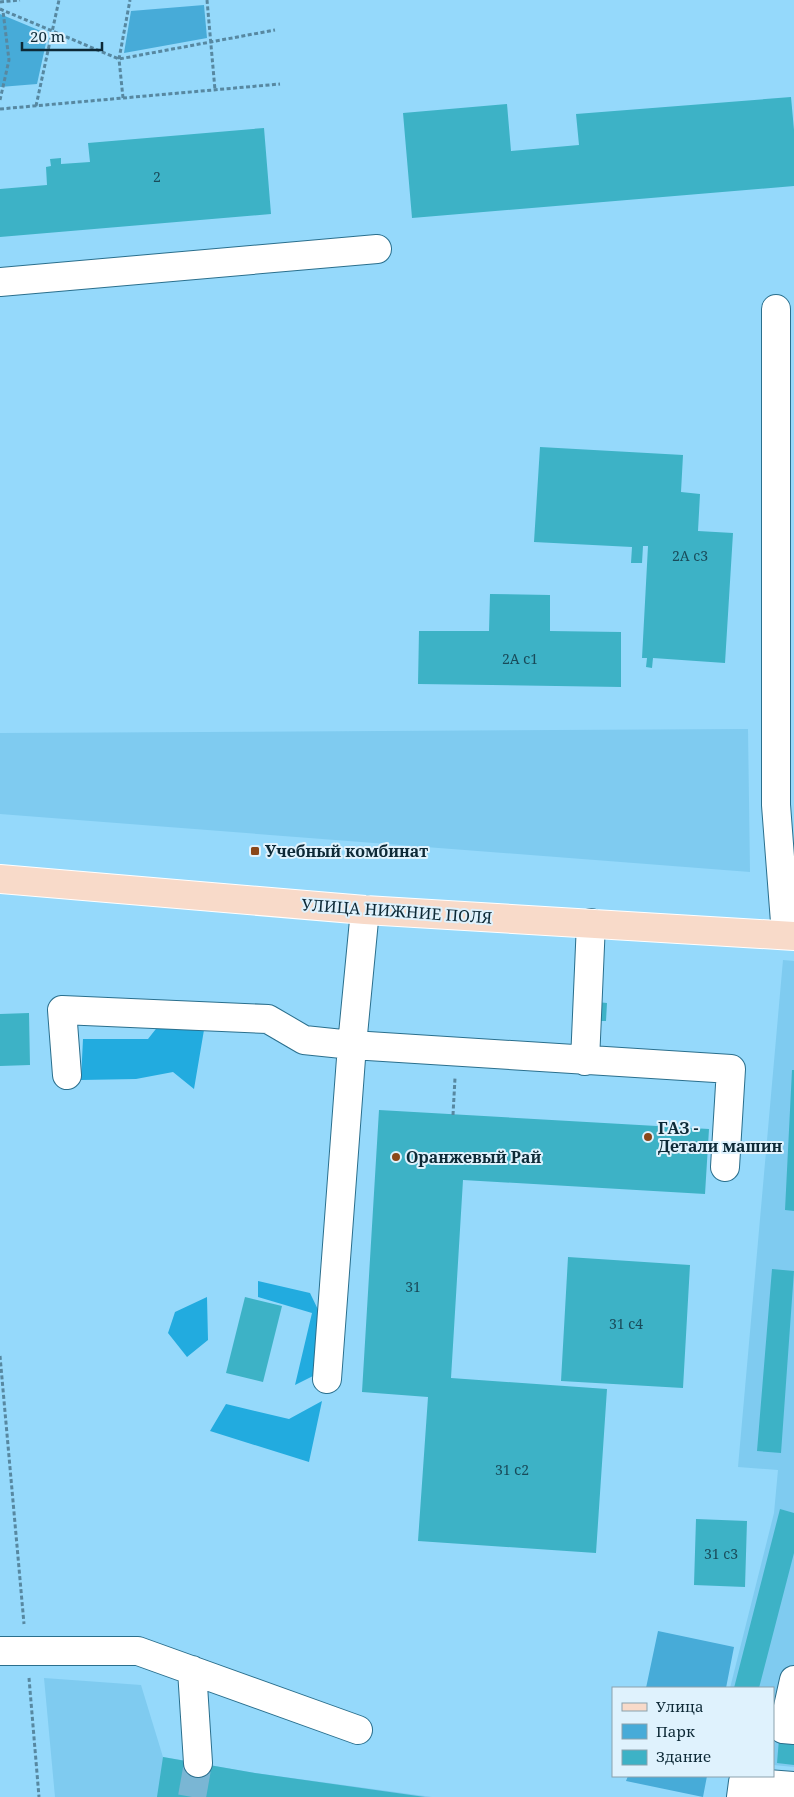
<svg xmlns="http://www.w3.org/2000/svg" width="794" height="1797" viewBox="0 0 794 1797" font-family="'Noto Serif',serif">
	<rect width="100%" height="100%" fill="#95d9fb"/>
	<path fill="#7fcbf0" d="M748 729 750 872 0 814V733Z
		M783 960 794 961V1767L773 1765V1688H730L774 1513 778 1470 738 1467Z
		M44 1678 141 1685 163 1757 255 1773 432 1797H55Z"/>
	<path fill="#47abd8" d="M204 5 207 38 124 53 131 11Z
		M0 14 48 34 37 84 0 87Z
		M658 1631 734 1647 726 1688H646Z
		M628 1776H707L703 1797 626 1781Z"/>
	<path fill="#22abdf" d="M205 1024 194 1089 173 1072 136 1079 81 1080 83 1039H148L159 1025Z
		M258 1281 310 1293 324 1322 317 1374 295 1385 312 1313 258 1297Z
		M207 1297 208 1340 187 1357 168 1333 175 1312Z
		M322 1401 309 1462 210 1431 226 1404 289 1419Z"/>
	<path fill="#3db2c6" d="M791 97 794 130V186L412 218 403 113 507 104 511 151 579 145 576 114Z
		M264 128 271 214 0 237V189L47 185 46 167 51 166 50 159 61 158V164L90 162 88 143Z
		M540 447 683 455 681 492 700 494 698 531 733 533 725 663 653 658 652 668 646 667 647 658H642L648 546H643L642 563H631L632 547 534 542Z
		M490 594 550 595V631L621 632V687L418 684 419 631H489Z
		M597 1002 607 1003 606 1021H596Z
		M29 1013 30 1065 0 1066V1014Z
		M792 1070H794V1211L785 1210Z
		M379 1110 709 1129 705 1194 463 1180 451 1378 607 1389 596 1553 418 1541 428 1397 362 1392Z
		M568 1257 690 1265 683 1388 561 1381Z
		M772 1269 794 1271 781 1453 757 1451Z
		M245 1297 282 1306 263 1382 226 1373Z
		M780 1509 794 1513V1553L759 1688H734Z
		M696 1519 747 1521 745 1587 694 1585Z
		M779 1739 794 1740V1765L777 1763Z
		M163 1757 255 1773 425 1797H157Z"/>
	<g fill="none" stroke-linecap="round" stroke-linejoin="round">
		<path stroke="#7ab6d4" stroke-width="28" stroke-dasharray="28 14" stroke-linecap="butt" d="M192 1797 198 1763"/>
		<g stroke="#2a6f8d" stroke-width="30">
			<path id="minor" d="M0 282 377 249
				M776 309V805L786 935
				M365 910 352 1045 731 1069 725 1167
				M585 1061 591 923
				M67 1075 62 1010 268 1019 304 1040 352 1045 327 1379
				M0 1651H138L358 1730
				M192 1670 198 1763
				M794 1680 783 1729 794 1730
				M741 1797 743 1782 794 1786"/>
		</g>
		<g stroke="#fff" stroke-width="30">
			<path id="major" d="M0 879 365 910 794 936"/>
		</g>
		<path stroke="#5788a1" stroke-width="3" stroke-dasharray="4 2.5" stroke-linecap="butt" d="M207 0 215 90
			M0 2 20 0
			M0 9 119 59 275 30
			M123 98 119 59 130 0
			M0 100 9 60 3 11
			M36 106 59 0
			M0 109 280 84
			M453 1115 455 1078
			M0 1356 24 1624
			M29 1678 39 1797"/>
		<use href="#minor" stroke="#fff" stroke-width="28"/>
		<use href="#major" stroke="#f8dac9" stroke-width="28"/>
	</g>
	<g fill="#8a4719" stroke="#dff2fd" stroke-width="2">
		<rect x="250" y="846" width="10" height="10" rx="2.5"/>
		<circle cx="648" cy="1137" r="5"/>
		<circle cx="396" cy="1157" r="5"/>
	</g>
	<g text-anchor="middle" dominant-baseline="central" stroke-width="4" stroke-linejoin="round" paint-order="stroke">
		<g font-size="14" fill="#194b5a">
			<text x="157" y="176">2</text>
			<text x="690" y="555">2A c3</text>
			<text x="520" y="658">2А с1</text>
			<text x="413" y="1286">31</text>
			<text x="626" y="1323">31 с4</text>
			<text x="512" y="1469">31 с2</text>
			<text x="721" y="1553">31 c3</text>
		</g>
		<g font-size="16" font-weight="bold" fill="#0d2936" stroke="#dff2fd" text-anchor="start">
			<text x="265" y="851">Учебный комбинат</text>
			<text x="658" y="1128">ГАЗ -<tspan x="658" dy="18">Детали машин</tspan></text>
			<text x="406" y="1157">Оранжевый Рай</text>
		</g>
		<g font-size="16" fill="#0d2936" stroke="#dff2fd">
			<text transform="translate(397 911) rotate(4)">УЛИЦА НИЖНИЕ ПОЛЯ</text>
		</g>
	</g>
	<rect x="612" y="1687" width="162" height="90" fill="#dff2fd" stroke="#8ba2ad"/>
	<rect x="622" y="1703" width="25" height="8" fill="#f8dac9" stroke="#8ba2ad"/>
	<text x="656" y="1712" font-size="15" fill="#0d2936">Улица</text>
	<rect x="622" y="1724" width="25" height="15" fill="#47abd8" stroke="#8ba2ad"/>
	<text x="656" y="1737" font-size="15" fill="#0d2936">Парк</text>
	<rect x="622" y="1750" width="25" height="15" fill="#3db2c6" stroke="#8ba2ad"/>
	<text x="656" y="1762" font-size="15" fill="#0d2936">Здание</text>
	<path d="M22 42v8h80v-8" fill="none" stroke="#0d2936" stroke-width="2.5"/>
	<text x="30" y="42" font-size="15" fill="#0d2936" stroke="#dff2fd" stroke-width="4" paint-order="stroke">20 m</text>
</svg>
